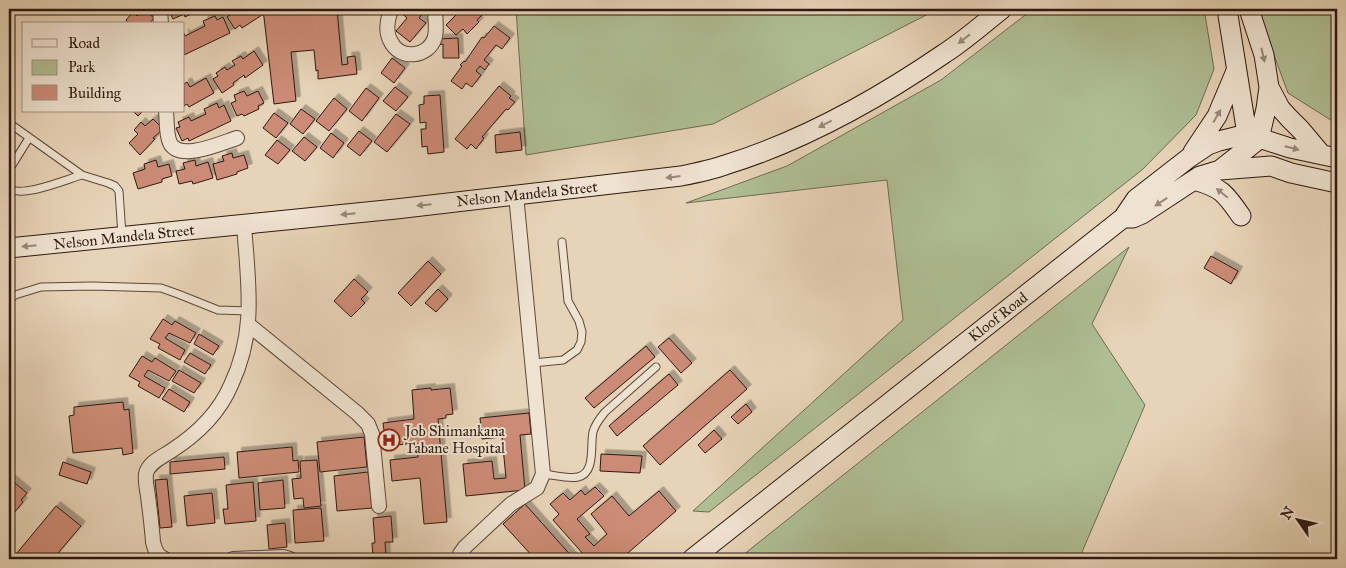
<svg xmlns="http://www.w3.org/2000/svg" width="1346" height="568" viewBox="0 0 1346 568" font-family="'IM FELL Great Primer',serif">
	<defs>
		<filter id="shadow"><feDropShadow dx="4.5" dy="-4.5" stdDeviation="0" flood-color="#0004"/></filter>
	</defs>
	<rect width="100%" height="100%" fill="#e7d3b7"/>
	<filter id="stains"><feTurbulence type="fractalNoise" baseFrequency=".004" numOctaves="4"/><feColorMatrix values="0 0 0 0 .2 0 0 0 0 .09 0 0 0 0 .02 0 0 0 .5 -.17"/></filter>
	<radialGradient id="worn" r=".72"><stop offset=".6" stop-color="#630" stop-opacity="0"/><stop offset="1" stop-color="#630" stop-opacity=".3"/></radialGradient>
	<path fill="#afbe93" stroke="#6e6c51" d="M516 9H938L713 124 526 155Z
		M1033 9H1204L1214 69 1196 115 1143 169 709 512 693 511 903 320 887 180 686 203 787 166 941 80Z
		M1257 9H1337V124L1288 93Z
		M1129 247 1092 324 1145 405 1082 552 1085 559H738Z"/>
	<path fill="#cc8b76" stroke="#2e190f" filter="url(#shadow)" d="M144 9 154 18 149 24H129L126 20 133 12 137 16Z
		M168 9H201L185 17 184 14 173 19Z
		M230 9H258L262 15 242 28 240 25 235 29 227 17 233 13Z
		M263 9H337L342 65 348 64 347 57 355 56 357 74 318 79V70L316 71 314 50 291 52 296 101 274 104Z
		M397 9H426L419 18 426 23 410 42 396 31 407 18Z
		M462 9H492L488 13 486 11 477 20 479 22 467 34 463 29 456 35 446 25Z
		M215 16 217 20 223 17 230 33 184 55V33L185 36 205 26 203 21Z
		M494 26 510 38 502 49 496 45 484 60 489 64 485 70 480 66 476 71 481 75 472 87 466 83 462 89 451 81 462 66 460 65 464 61 465 62 482 37 484 38Z
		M458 38 459 58H443V44L439 45V39Z
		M254 51 263 65 245 78 244 75 233 83 234 85 222 93 213 79 218 76 216 73 225 67 227 70 235 65 232 61 241 56 243 59Z
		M392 58 405 68 394 83 381 73Z
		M206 78 214 93 189 107 187 104 184 106V84L187 82 190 87Z
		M499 86 511 96 509 98 515 102 508 110 506 109 482 137 484 138 476 149 471 144 467 149 455 139Z
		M395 87 408 97 396 111 383 101Z
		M366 88 379 98 362 121 349 111Z
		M244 91 247 96 258 91 264 103 258 106 259 109 244 116 242 114 237 116 231 103 236 101 234 95Z
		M440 95 444 152 428 154 427 146 422 147 421 129H426V122L420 123 419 105 424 104V96Z
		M334 98 347 109 329 131 316 121Z
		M217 103 219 108 224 105 231 121 189 141 188 138 182 141 176 128 180 127 178 122 189 117 191 121 206 114 204 109Z
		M301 109 315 119 303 134 290 124Z
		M133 111H143L138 116Z
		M274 113 288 123 276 138 263 128Z
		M396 114 410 124 387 152 374 142Z
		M153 119 163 129 153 138 155 139 140 155 129 143 138 134 134 130 141 122 145 126Z
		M359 131 372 141 360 156 347 146Z
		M520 132 522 150 496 153 495 135Z
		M331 133 344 143 333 158 320 148Z
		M304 137 317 147 305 161 292 151Z
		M277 140 290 150 278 164 265 155Z
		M232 153 233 158 244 155 248 168 237 172V174L217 180 213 164 224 161 222 156Z
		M156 160 158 167 169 164 172 176 162 179V182L138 189 133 173 145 169 144 164Z
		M195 160 196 166 208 162 213 178 193 184 192 181 179 184 176 171 185 169 183 163Z
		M1211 256 1238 271 1231 284 1204 268Z
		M428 261 441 274 411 306 398 293Z
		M354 279 368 292 361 299 365 303 351 317 334 301Z
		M438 289 448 299 436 312 425 303Z
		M163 319 172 325 175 321 196 333 190 343 169 333 165 338 185 350 180 360 158 348 160 344 150 339Z
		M199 334 219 346 213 355 194 344Z
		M669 338 692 363 681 373 658 347Z
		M646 346 655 357 594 408 585 398Z
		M190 353 211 365 205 374 184 362Z
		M142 356 152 362 155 358 176 371 169 381 148 370 144 376 165 388 159 398 138 386 140 382 129 376Z
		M179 370 201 383 194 393 172 381Z
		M730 370 747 389 660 465 643 446Z
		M669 374 678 385 617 436 609 426Z
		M431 388V390L450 388 453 414 446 415V418L438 419 447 522 424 524 420 478 392 481 390 460 418 457 417 443 386 446 383 423 414 419 412 390Z
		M169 389 190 402 184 412 162 399Z
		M123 402 124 410 129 409 133 453 123 455 122 448 73 453 69 416 74 415V407Z
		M746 404 752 412 738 424 731 417Z
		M529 413 531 434 520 435 525 490 466 496 463 464 492 461 494 479 506 478 502 437 482 439 480 418Z
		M714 430 722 439 705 453 698 445Z
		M364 437 367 467 320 472 317 442Z
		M292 447 293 461 298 460 299 472 239 478 237 452Z
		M601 454 642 456 640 473 600 471Z
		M224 457 225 469 170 474V462Z
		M317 460 321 506 304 508 303 498 294 499 292 479 301 478 300 461Z
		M63 462 91 472 87 484 59 475Z
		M368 472 372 508 337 511 334 476Z
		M9 478 27 493 21 500 23 502 14 513 12 511 9 514Z
		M167 479 172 527 160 528 155 480Z
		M283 480 285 508 260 510 258 483Z
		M253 482 256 521 225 524 223 509H228L226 485Z
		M595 487 604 496 577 519 590 534 585 537 594 546 607 534 591 514 612 496 629 516 659 491 676 511 621 559H583L582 557 584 555 553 520 559 514 550 504 563 493 570 500 581 490 585 495Z
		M212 493 215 523 187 526 184 496Z
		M525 504 574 559H535L503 524Z
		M56 506 81 526 53 559H12Z
		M321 508 324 541 295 543 293 510Z
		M391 516 393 542H385L386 557 373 558 372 543H375L373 518Z
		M285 523 287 547 269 549 267 525Z"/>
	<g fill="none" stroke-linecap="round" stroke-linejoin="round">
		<g stroke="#5c4839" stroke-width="9">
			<path id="lane" d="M9 123 82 175 108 183 115 186 119 191 122 235
				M9 170 29 138
				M9 188C21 199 67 179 82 175
				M9 300 15 295 41 287 92 286 161 288 178 294 218 310 249 311
				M533 363 563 360 577 350 581 342 582 332 579 321 568 301 562 242
				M543 474C554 475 568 479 578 477 596 473 590 445 593 432 595 424 600 418 605 412L656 367"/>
		</g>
		<g stroke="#5c4839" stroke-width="16">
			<path id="street" d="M160 9 161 24
				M391 9C388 19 385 30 390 40 399 61 429 58 435 37 437 28 435 17 435 9
				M166 111C167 121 166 134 170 143 180 162 221 143 237 138
				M249 325 357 413 368 424 372 434 379 506
				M165 559C157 556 155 550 153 542 152 527 150 512 148 496 147 489 145 481 146 474 148 463 162 457 171 451 196 435 219 413 231 385 257 330 248 283 244 225
				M233 559 283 557 290 559
				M459 559 460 554 465 547 511 504 537 488 543 474 516 195"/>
		</g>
		<g stroke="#2e190f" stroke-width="21">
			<path id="secondary" d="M1227 9 1247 134 1253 143
				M1269 87 1280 108 1289 118 1301 130 1322 155
				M1193 152 1217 116 1236 71
				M1220 170 1259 139 1266 109 1269 87 1264 55 1249 9
				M1194 180C1222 188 1225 193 1241 216
				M1123 218 1136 199 1190 157 1208 145 1219 141 1247 134 1290 148 1337 158
				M9 248 396 209 681 176C696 173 711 170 725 165 803 141 878 99 945 53 965 40 983 24 1002 9
				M692 559 1123 218H1133L1142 214 1200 176 1220 170 1271 166 1291 173 1337 183"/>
		</g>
		<use href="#lane" stroke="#efe2d0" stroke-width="7"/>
		<use href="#street" stroke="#efe2d0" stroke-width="14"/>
		<use href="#secondary" stroke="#efe2d0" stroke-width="19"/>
	</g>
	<defs><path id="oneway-solid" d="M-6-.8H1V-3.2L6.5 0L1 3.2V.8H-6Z" transform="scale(1.25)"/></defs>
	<g fill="#988879">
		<use href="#oneway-solid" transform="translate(964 39) rotate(142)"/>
		<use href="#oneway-solid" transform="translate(1263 55) rotate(77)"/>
		<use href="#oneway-solid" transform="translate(1217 116) rotate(-60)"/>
		<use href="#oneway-solid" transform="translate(825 124) rotate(153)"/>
		<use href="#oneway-solid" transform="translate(1292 148) rotate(14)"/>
		<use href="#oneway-solid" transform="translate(673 177) rotate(173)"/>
		<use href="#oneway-solid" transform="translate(1222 193) rotate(-141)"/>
		<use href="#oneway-solid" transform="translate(1161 202) rotate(147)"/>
		<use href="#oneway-solid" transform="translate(424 205) rotate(174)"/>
		<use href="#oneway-solid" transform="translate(348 214) rotate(174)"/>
		<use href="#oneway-solid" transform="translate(29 246) rotate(174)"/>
	</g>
	<defs>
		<g id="hospital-ring" transform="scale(1.125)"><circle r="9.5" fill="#efe2d0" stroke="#8f2418" stroke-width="1.5"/><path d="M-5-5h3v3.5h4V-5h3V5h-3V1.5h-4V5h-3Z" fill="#8f2418"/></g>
	</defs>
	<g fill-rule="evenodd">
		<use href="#hospital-ring" x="389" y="440"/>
	</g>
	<g text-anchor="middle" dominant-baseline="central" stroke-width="4" stroke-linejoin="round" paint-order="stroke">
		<g font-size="15" fill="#2e190f" stroke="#efe2d0">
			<text transform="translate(527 194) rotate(-6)">Nelson Mandela Street</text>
			<text transform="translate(124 237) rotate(-6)">Nelson Mandela Street</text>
			<text transform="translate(998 317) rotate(-38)">Kloof Road</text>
		</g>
		<g font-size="15" fill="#2e190f" stroke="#efe2d0" text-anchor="start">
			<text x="405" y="431">Job Shimankana<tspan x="405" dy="17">Tabane Hospital</tspan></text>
		</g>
	</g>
	<rect width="1346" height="568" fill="none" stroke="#e7d3b7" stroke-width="30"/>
	<rect x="10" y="10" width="1326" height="548" fill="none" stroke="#2e190f" stroke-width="2.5"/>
	<rect x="15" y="15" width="1316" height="538" fill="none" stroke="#2e190f"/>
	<rect x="22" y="22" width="162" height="90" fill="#efe2d0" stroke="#a29283"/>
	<rect x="32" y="39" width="25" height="8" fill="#efe2d0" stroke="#a29283"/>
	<text x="68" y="48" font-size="15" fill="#2e190f">Road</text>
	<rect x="32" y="60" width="25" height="15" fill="#afbe93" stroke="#a29283"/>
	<text x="68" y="72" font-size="15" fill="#2e190f">Park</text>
	<rect x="32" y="85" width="25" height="15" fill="#cc8b76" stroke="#a29283"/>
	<text x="68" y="98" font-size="15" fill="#2e190f">Building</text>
	<g transform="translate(1298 520) rotate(304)" stroke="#efe2d0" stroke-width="4" paint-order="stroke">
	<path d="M0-4L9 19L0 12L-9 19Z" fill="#2e190f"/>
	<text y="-8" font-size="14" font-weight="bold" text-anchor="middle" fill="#2e190f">N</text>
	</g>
	<rect width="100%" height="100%" filter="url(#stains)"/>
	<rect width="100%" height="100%" fill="url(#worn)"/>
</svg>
